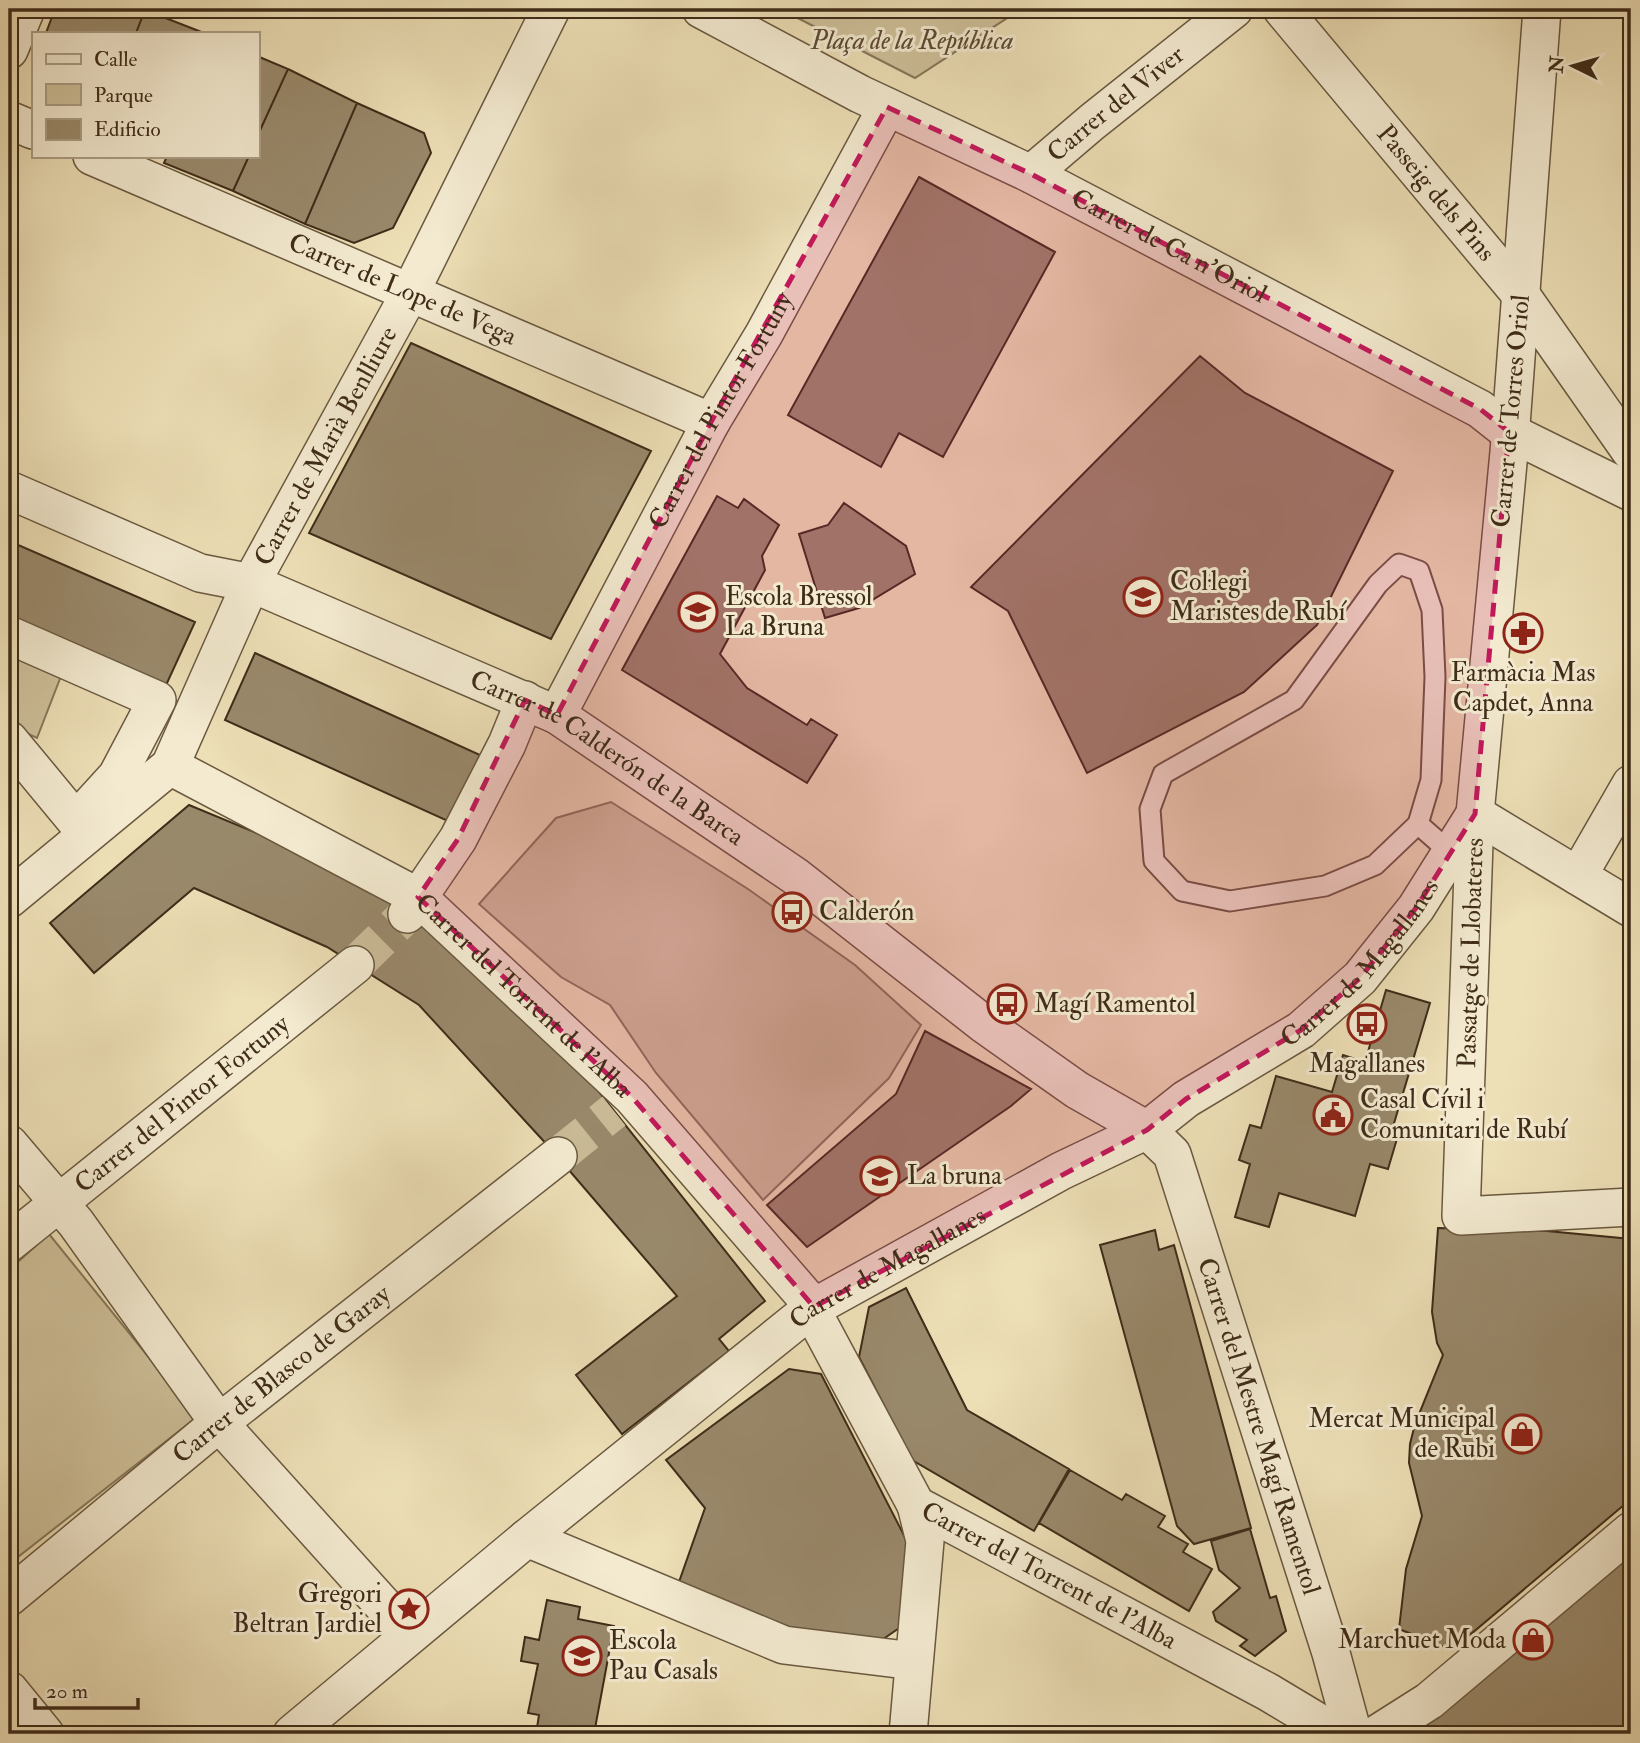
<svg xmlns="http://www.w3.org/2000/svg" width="1640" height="1743" viewBox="0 0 1640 1743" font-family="'IM FELL Double Pica',serif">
	<rect width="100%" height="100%" fill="#eddfb6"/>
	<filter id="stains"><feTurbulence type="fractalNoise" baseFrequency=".00286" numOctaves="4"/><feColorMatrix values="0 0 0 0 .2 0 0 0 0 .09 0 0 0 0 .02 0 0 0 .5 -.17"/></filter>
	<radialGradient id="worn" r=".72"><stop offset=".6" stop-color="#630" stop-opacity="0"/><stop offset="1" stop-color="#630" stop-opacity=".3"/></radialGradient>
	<path fill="#cfc19b" stroke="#87765a" stroke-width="2" d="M780 9H1021L915 78Z
		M9 654 61 676 37 738 9 725Z
		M611 802 748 889 855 965 921 1025 889 1078 763 1200 656 1073 610 1005 561 977 479 904 556 818Z
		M49 1234 197 1417 9 1564V1270Z"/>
	<path fill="#99896b" stroke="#3f2c19" stroke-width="2" d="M55 9H143L145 10 136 33H46Z
		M145 10 204 33H136Z
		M257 56 288 69 257 137Z
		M288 69 357 103 305 224 233 191 249 156H257V137Z
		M357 103 424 133 431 153 393 228 354 243 305 224Z
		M167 156H249L233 191 164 163Z
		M919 177 1055 252 943 457 899 433 881 467 788 415Z
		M411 343 651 451 551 639 309 533Z
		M1200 356 1245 393 1393 471 1317 625 1244 692 1087 773 1008 611 971 587Z
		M717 496 738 508 744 499 779 525 762 556 765 570 720 654 747 688 807 725 811 719 837 735 807 783 622 670Z
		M844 503 906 546 915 574 859 608 825 618 799 534 828 525Z
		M9 541 195 622 162 694 9 629Z
		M255 653 480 755 450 822 225 720Z
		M189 805 329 863 367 885 490 974 561 1044 765 1301 719 1339 729 1351 622 1434 576 1375 677 1296 550 1148 419 1005 327 947 194 888 94 973 50 923Z
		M1386 990 1430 1003 1392 1130 1399 1132 1388 1169 1370 1164 1355 1216 1279 1193 1269 1227 1235 1217 1250 1164 1239 1160 1250 1125 1261 1128 1276 1076 1332 1092 1343 1055 1365 1062Z
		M925 1031 1031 1089 1011 1106 807 1247 767 1205 896 1094Z
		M1438 1228 1547 1231 1631 1239V1499L1452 1650 1399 1629 1406 1569 1422 1516 1409 1463 1410 1444 1415 1424 1443 1355 1437 1343 1432 1312Z
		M1155 1230 1159 1250 1174 1245 1251 1528 1194 1544 1177 1526 1100 1245Z
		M906 1288 967 1410 1069 1469 1034 1531 912 1460 859 1357 869 1307Z
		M789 1369 821 1374 910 1547 902 1626 879 1642 789 1628 679 1582 705 1508 666 1460Z
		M1070 1470 1122 1500 1126 1494 1165 1516 1158 1527 1188 1544 1183 1552 1212 1569 1189 1611 1039 1523Z
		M1250 1529 1270 1598 1276 1596 1286 1631 1255 1656 1240 1646 1247 1640 1216 1621 1213 1612 1240 1588 1219 1570 1211 1541Z
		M1631 1540V1734H1392Z
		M547 1600 580 1607 578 1619 614 1626 594 1734H536L539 1715 528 1713 538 1664 521 1661 525 1637 539 1640Z"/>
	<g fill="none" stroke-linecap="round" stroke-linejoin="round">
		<path stroke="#cabb97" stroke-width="37" stroke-dasharray="37 18" stroke-linecap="butt" d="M355 965 407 914
			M558 1156 614 1111"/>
		<g stroke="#6a5940" stroke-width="23">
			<path id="lane" d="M1418 824 1375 865 1325 886 1230 901 1182 891 1154 861 1150 809 1163 774 1294 700 1378 584 1399 564 1419 571 1432 610 1435 677 1431 780 1418 824 1451 853"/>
		</g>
		<g stroke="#6a5940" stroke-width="40">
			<g id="street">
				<path id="s1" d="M701 9 860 94 1031 174 1480 409 1509 432 1631 492"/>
				<path id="s2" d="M1282 9 1521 295 1631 452"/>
				<path d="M1542 9 1509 452 1475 814 1461 1216 1631 1207"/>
				<path d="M9 50 26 9"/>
				<path d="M9 120 33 130"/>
				<path id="s3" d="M92 156 711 422"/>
				<path id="s4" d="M1031 174 1092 122 1234 9"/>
				<path id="s5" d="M9 490 200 573 251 583 557 715 795 876 985 1025 1077 1090 1147 1130 1172 1154 1331 1653 1353 1734"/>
				<path d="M9 635 157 700 117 776 76 821 9 740"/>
				<path id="s6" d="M557 715 711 422 764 334 887 107"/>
				<path id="s7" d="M170 766 418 897 632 1097 814 1307"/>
				<path d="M1475 814 1631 908"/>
				<path d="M1578 876 1631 784"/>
				<path id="s8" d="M9 899 170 766 251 583 410 293 551 9"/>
				<path d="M407 914 458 839 507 744 525 700"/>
				<path d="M9 1144 76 1223 219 1423 410 1635"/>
				<path id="s9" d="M9 1243 355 965"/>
				<path id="s10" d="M811 1309 916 1505 1268 1692 1338 1734"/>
				<path d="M527 1538 784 1645 914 1661"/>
				<path id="s11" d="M9 1597 219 1423 558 1156"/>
				<path d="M9 1690 45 1734"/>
				<path id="s12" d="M292 1734 527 1538 811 1309 1061 1171 1147 1130 1186 1099 1301 1030 1360 978 1416 908 1475 814"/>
				<path d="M908 1734 925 1541 916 1505"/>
				<path d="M1377 1734 1429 1701 1631 1531"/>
			</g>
		</g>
		<use href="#lane" stroke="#f3ead0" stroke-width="19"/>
		<use href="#street" stroke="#f3ead0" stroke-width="37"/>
	</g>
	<path fill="#c2185b" fill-opacity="0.2" stroke="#c2185b" stroke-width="5" stroke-dasharray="14 9" stroke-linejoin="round" d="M887 107 1031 174 1480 409 1509 432 1475 814 1416 908 1360 978 1301 1030 1186 1099 1147 1130 814 1307 632 1097 418 897 458 839 525 700 557 715 711 422Z"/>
	<defs>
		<g id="school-ring" transform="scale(2.0125)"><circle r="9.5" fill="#f3ead0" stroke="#8f2418" stroke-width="1.5"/><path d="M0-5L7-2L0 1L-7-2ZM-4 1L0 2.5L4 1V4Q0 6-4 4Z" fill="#8f2418"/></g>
		<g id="pharmacy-ring" transform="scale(2.0125)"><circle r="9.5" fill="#f3ead0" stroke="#8f2418" stroke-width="1.5"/><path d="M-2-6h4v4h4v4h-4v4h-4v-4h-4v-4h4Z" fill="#8f2418"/></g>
		<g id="bus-ring" transform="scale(2.0125)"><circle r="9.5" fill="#f3ead0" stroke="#8f2418" stroke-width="1.5"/><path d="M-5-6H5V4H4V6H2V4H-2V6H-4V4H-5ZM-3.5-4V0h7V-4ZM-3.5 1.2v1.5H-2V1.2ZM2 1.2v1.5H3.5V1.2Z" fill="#8f2418"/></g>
		<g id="civic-ring" transform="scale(2.0125)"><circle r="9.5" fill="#f3ead0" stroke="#8f2418" stroke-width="1.5"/><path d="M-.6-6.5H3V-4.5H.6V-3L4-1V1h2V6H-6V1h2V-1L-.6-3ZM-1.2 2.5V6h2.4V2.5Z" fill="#8f2418"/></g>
		<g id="shop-ring" transform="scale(2.0125)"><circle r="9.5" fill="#f3ead0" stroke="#8f2418" stroke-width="1.5"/><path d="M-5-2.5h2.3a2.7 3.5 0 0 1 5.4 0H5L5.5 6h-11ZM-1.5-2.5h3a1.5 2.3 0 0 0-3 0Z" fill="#8f2418"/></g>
		<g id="sight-ring" transform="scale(2.0125)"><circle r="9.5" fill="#f3ead0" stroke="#8f2418" stroke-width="1.5"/><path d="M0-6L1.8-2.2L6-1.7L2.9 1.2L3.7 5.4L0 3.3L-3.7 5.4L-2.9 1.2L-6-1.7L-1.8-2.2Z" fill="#8f2418"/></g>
	</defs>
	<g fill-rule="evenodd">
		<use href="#school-ring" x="1143" y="597"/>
		<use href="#school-ring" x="698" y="612"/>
		<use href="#pharmacy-ring" x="1523" y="633"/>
		<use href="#bus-ring" x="792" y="912"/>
		<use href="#bus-ring" x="1007" y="1004"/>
		<use href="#bus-ring" x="1367" y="1024"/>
		<use href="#civic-ring" x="1333" y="1115"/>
		<use href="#school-ring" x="880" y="1176"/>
		<use href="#shop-ring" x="1522" y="1434"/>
		<use href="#sight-ring" x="409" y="1609"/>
		<use href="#shop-ring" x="1533" y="1640"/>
		<use href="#school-ring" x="582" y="1656"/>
	</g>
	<g text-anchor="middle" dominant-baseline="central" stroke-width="6" stroke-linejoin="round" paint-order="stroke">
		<g font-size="26" font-style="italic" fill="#5c4a33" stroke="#f3ead0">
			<text x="912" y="41">Plaça de la República</text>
		</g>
		<g font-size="26" fill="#3f2c19" stroke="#f3ead0">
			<text stroke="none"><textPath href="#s4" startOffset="110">Carrer del Viver</textPath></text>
			<text stroke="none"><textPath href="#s2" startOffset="240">Passeig dels Pins</textPath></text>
			<text stroke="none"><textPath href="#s1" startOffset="525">Carrer de Ca n'Oriol</textPath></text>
			<text stroke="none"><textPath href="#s3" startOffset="338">Carrer de Lope de Vega</textPath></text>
			<text stroke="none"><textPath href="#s6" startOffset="346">Carrer del Pintor Fortuny</textPath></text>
			<text transform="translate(1511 411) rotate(-85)">Carrer de Torres Oriol</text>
			<text stroke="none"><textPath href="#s8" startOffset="565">Carrer de Marià Benlliure</textPath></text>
			<text stroke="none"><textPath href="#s5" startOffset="658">Carrer de Calderón de la Barca</textPath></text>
			<text transform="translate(1471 953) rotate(-88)">Passatge de Llobateres</text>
			<text stroke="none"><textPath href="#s12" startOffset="1325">Carrer de Magallanes</textPath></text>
			<text stroke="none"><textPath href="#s7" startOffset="425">Carrer del Torrent de l'Alba</textPath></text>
			<text stroke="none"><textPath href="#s9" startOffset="222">Carrer del Pintor Fortuny</textPath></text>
			<text stroke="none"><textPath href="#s12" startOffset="758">Carrer de Magallanes</textPath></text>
			<text stroke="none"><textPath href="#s11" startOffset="352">Carrer de Blasco de Garay</textPath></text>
			<text stroke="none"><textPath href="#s5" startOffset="1636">Carrer del Mestre Magí Ramentol</textPath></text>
			<text stroke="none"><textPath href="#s10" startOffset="373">Carrer del Torrent de l'Alba</textPath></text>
		</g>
		<g font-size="26" fill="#3f2c19" stroke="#f3ead0" text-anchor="start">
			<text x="1170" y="582">Col·legi<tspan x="1170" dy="30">Maristes de Rubí</tspan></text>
			<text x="725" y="597">Escola Bressol<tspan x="725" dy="30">La Bruna</tspan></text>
			<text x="1523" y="673" text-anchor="middle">Farmàcia Mas<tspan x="1523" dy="30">Capdet, Anna</tspan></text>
			<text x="819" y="912">Calderón</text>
			<text x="1034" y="1004">Magí Ramentol</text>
			<text x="1367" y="1064" text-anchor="middle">Magallanes</text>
			<text x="1360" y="1100">Casal Cívil i<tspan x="1360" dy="30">Comunitari de Rubí</tspan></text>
			<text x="907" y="1176">La bruna</text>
			<text x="1495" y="1419" text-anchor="end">Mercat Municipal<tspan x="1495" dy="30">de Rubi</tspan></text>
			<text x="382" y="1594" text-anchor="end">Gregori<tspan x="382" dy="30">Beltran Jardiel</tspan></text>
			<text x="1506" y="1640" text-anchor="end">Marchuet Moda</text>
			<text x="609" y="1641">Escola<tspan x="609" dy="30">Pau Casals</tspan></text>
		</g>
	</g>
	<rect width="1640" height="1743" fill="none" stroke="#eddfb6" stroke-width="35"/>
	<rect x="10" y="10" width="1619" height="1722" fill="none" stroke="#3f2c19" stroke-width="3.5"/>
	<rect x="18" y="18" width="1605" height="1708" fill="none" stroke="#3f2c19" stroke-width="2"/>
	<rect x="32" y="32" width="228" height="126" fill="#f3ead0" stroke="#ab9e87" stroke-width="2"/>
	<rect x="46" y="54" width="35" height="10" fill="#f3ead0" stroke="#ab9e87" stroke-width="2"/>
	<text x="94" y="66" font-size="21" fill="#3f2c19">Calle</text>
	<rect x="46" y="84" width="35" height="21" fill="#cfc19b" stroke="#ab9e87" stroke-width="2"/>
	<text x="94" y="102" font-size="21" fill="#3f2c19">Parque</text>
	<rect x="46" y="119" width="35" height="21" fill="#99896b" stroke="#ab9e87" stroke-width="2"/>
	<text x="94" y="136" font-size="21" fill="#3f2c19">Edificio</text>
	<g transform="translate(1573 66) rotate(275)" stroke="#f3ead0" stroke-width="5" paint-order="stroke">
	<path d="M0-5L12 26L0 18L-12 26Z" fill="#3f2c19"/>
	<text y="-10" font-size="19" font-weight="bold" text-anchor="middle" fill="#3f2c19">N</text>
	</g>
	<path d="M35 1698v10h103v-10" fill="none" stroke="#3f2c19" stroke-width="3.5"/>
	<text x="46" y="1698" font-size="21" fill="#3f2c19" stroke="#f3ead0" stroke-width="5" paint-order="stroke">20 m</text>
	<rect width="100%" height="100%" filter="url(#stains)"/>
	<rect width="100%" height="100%" fill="url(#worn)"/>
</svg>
